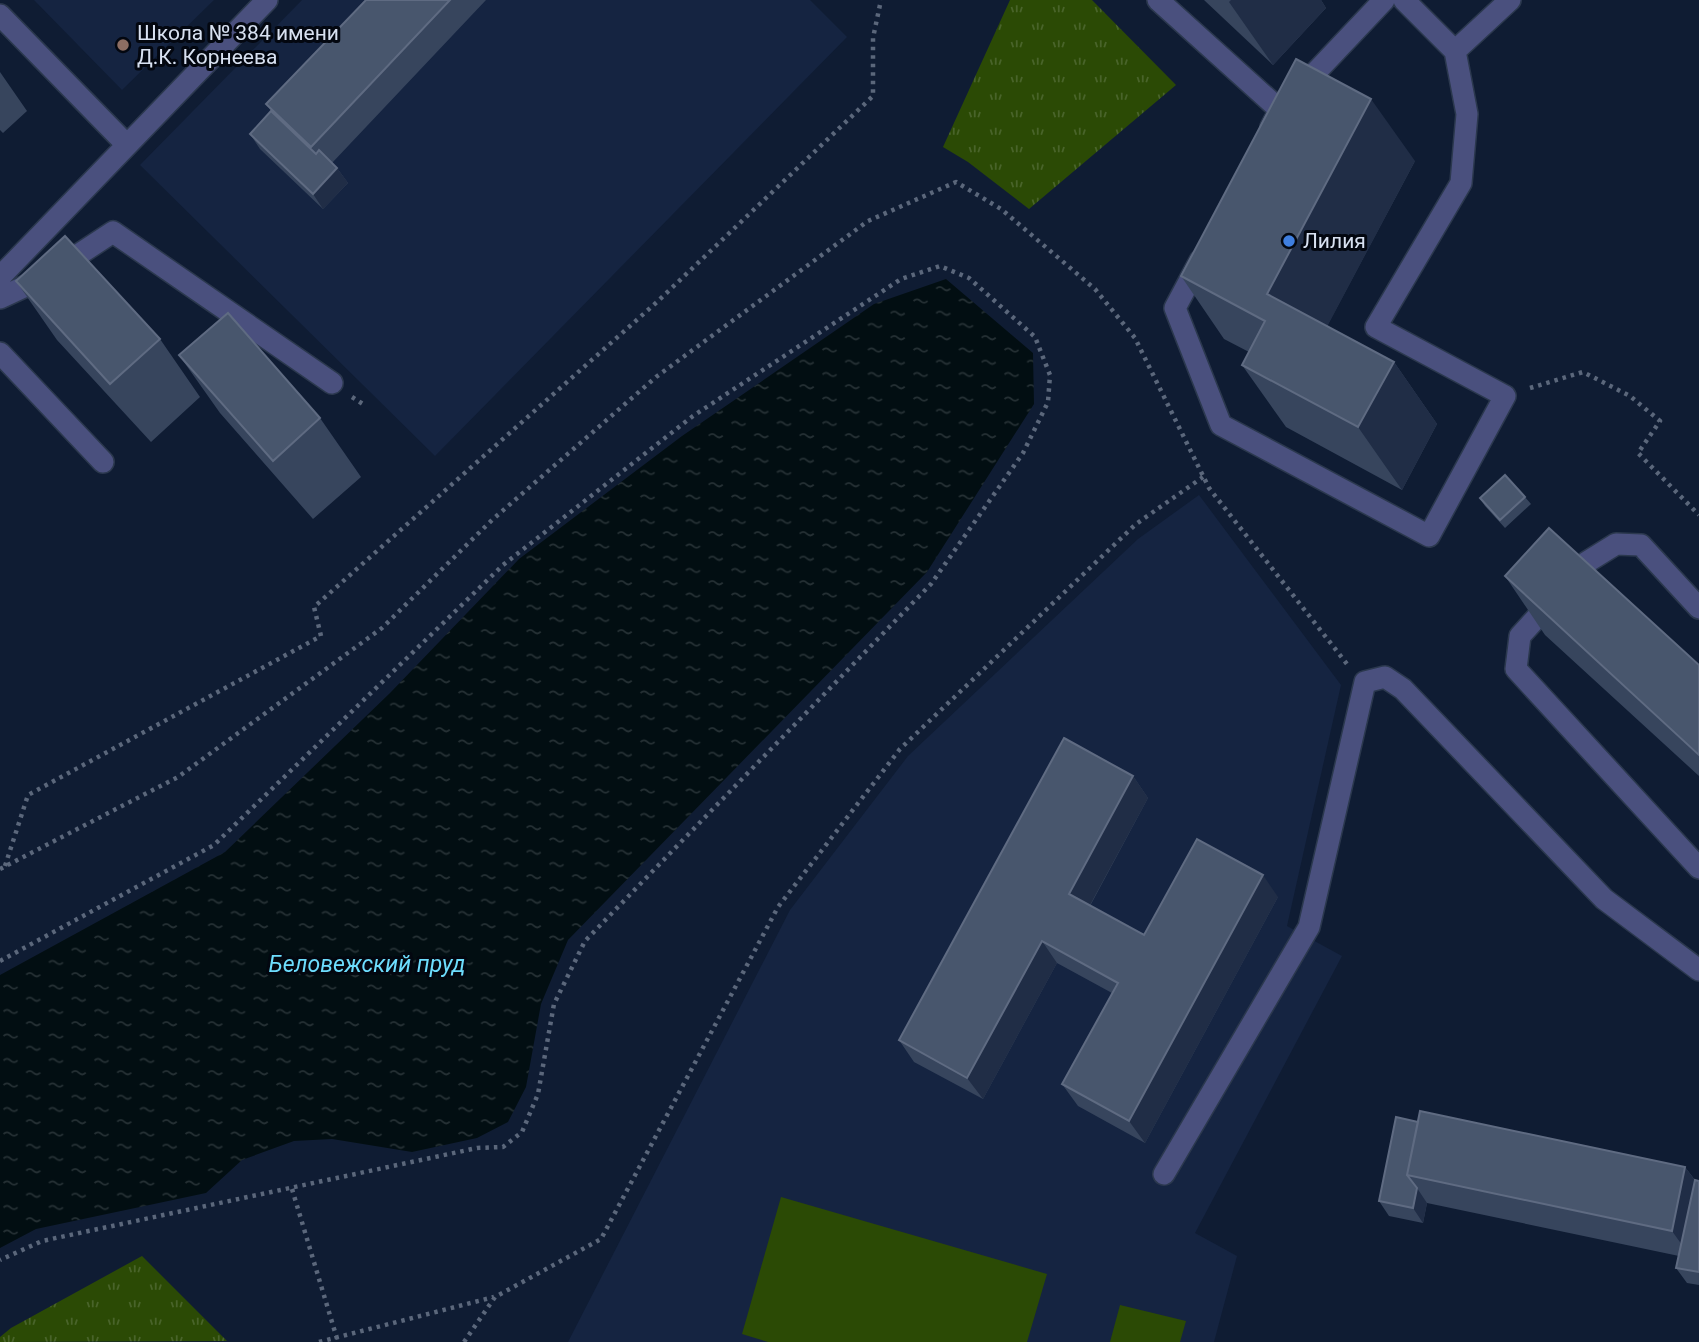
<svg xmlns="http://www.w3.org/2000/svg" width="1699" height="1342" viewBox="0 0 1699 1342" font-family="Roboto,sans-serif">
	<defs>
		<pattern id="grass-tufts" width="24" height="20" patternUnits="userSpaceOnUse" patternTransform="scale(1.75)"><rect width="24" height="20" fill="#2b4a05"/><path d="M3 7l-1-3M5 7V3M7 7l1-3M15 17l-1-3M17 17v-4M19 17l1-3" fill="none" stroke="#49642a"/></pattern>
		<pattern id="water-ripples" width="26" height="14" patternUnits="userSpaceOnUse" patternTransform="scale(1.75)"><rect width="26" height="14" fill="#020e12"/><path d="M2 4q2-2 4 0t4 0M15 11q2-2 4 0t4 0" fill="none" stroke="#263135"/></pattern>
	</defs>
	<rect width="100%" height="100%" fill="#0f1c33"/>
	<path fill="#152441" d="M34 0H214L122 90Z
		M302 0H810L847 37 435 456 140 165Z
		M1199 495 1341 685 1287 926 1342 956 1195 1233 1237 1256 1214 1342H568L790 910 908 756 1138 539Z"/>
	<path fill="url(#grass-tufts)" d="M1010 0H1092L1176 85 1029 209 968 162 943 147Z
		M142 1256 227 1341 0 1342V1337L11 1328Z"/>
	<path fill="#2b4a05" d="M781 1197 1047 1274 1027 1342H768L742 1334Z
		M1120 1305 1186 1321 1180 1342H1110Z"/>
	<path fill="url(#water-ripples)" d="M946 279 1033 353 1034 404 927 572 568 940 541 1004 526 1087 508 1122 477 1138 412 1152 332 1139 294 1141 242 1160 206 1193 36 1229 0 1248V975L225 852 390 693 519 559 682 436 874 304Z"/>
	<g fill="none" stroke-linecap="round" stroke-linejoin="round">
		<g stroke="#2b384e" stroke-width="24">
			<path id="minor" d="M1158 0 1280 110 1271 127
				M1404 0 1455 51 1510 0
				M0 15 127 145
				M1298 91 1384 0
				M1200 261 1175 308 1221 425 1429 536 1505 396 1376 327 1461 183 1467 114 1455 51
				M0 277 267 0
				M0 298 43 278 113 232 332 383
				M0 353 103 462
				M1699 608 1641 545 1616 544 1587 562 1520 636 1516 669 1699 868
				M1164 1174 1309 927 1365 682 1385 677 1403 689 1604 899 1699 970"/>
		</g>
		<path stroke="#5b677b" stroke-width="4.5" stroke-dasharray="3.5 5" stroke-linecap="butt" d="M1530 388 1583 372 1630 396 1660 421 1638 453 1699 515
			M352 397 366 406
			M5 866 28 795 321 636 314 607 657 302 873 96V38L881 0
			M0 869 178 777 382 628 492 520 656 377 868 221 956 182 1001 209 1095 289 1135 338 1209 488 1347 664
			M0 961 214 845 503 565 693 416 901 279 940 266 969 278 1035 337 1050 375 1048 402 1023 453 931 584 585 941 554 1004 538 1094 522 1132 503 1147 477 1148 42 1241 0 1260
			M292 1189 338 1342
			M319 1342 494 1297
			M464 1342 495 1297 601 1239 778 907 900 749 1136 524 1203 477"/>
		<use href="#minor" stroke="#4a507e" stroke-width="21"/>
	</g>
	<path fill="#37455d" d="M366 0H486L332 163 337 168 348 183 323 209 260 149 250 134 271 111 266 104Z
		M1204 0H1321L1326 8 1273 65Z
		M0 72 27 111 3 133 0 130Z
		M1415 161 1327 326 1394 362 1437 424 1402 490 1286 427 1242 365 1249 352 1224 339 1181 276Z
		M16 281 160 339 200 397 151 442 57 340Z
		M179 355 320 418 361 477 313 519 220 413Z
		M1525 497 1531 504 1505 528 1485 506 1480 498Z
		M1505 576 1699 665V776L1545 635Z
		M1133 776 1148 798 1090 906 1144 935 1278 897 1145 1143 1078 1106 1062 1084 1112 993 1057 963 983 1099 914 1062 899 1040Z
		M1418 1122 1685 1167 1695 1180 1699 1181V1285L1687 1283 1676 1268 1679 1256 1427 1203 1423 1223 1389 1216 1379 1201Z"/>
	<path fill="#202d46" d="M1231 0H1321L1326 8 1273 65 1229 2Z
		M1371 99 1415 161 1311 357 1267 294Z
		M337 168 348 183 323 209 313 194Z
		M1394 362 1437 424 1402 490 1358 427Z
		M1133 776 1148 798 1084 916 1069 894Z
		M1263 875 1278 897 1145 1143 1129 1121Z
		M1042 941 1057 963 983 1099 967 1078Z
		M1685 1167 1699 1186 1692 1259 1672 1231Z
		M1417 1188 1427 1203 1423 1223 1413 1208Z"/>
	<path fill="#48566d" stroke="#5f6b82" stroke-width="2" d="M366 0H450L311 147 266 104Z
		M1296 59 1371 99 1267 294 1394 362 1358 427 1242 365 1265 321 1181 276Z
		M271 111 316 154 319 150 337 168 313 194 250 134Z
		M65 236 160 339 110 384 16 281Z
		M228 313 320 418 273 461 179 355Z
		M1505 475 1525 497 1500 520 1480 498Z
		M1549 528 1699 665V755L1505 576Z
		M1064 738 1133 776 1069 894 1144 935 1197 839 1263 875 1129 1121 1062 1084 1118 983 1042 941 967 1078 899 1040Z
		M1420 1111 1685 1167 1672 1231 1407 1175Z
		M1396 1117 1418 1122 1407 1175 1417 1188 1413 1208 1379 1201Z
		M1695 1180 1699 1181V1272L1676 1268Z"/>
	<circle fill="#8d6e63" stroke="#030710" stroke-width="2.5" cx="123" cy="45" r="7"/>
	<circle fill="#3f7fe0" stroke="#030710" stroke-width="2.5" cx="1289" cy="241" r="7"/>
	<g text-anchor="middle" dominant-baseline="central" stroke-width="6" stroke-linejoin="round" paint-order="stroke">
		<g font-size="21" fill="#d8e1f1" stroke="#030710" text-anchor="start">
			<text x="137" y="33">Школа № 384 имени<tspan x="137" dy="24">Д.К. Корнеева</tspan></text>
			<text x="1303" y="241">Лилия</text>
		</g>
		<g font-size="23" font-style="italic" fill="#6dddfd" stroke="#030710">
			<text x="367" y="964">Беловежский пруд</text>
		</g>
	</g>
</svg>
